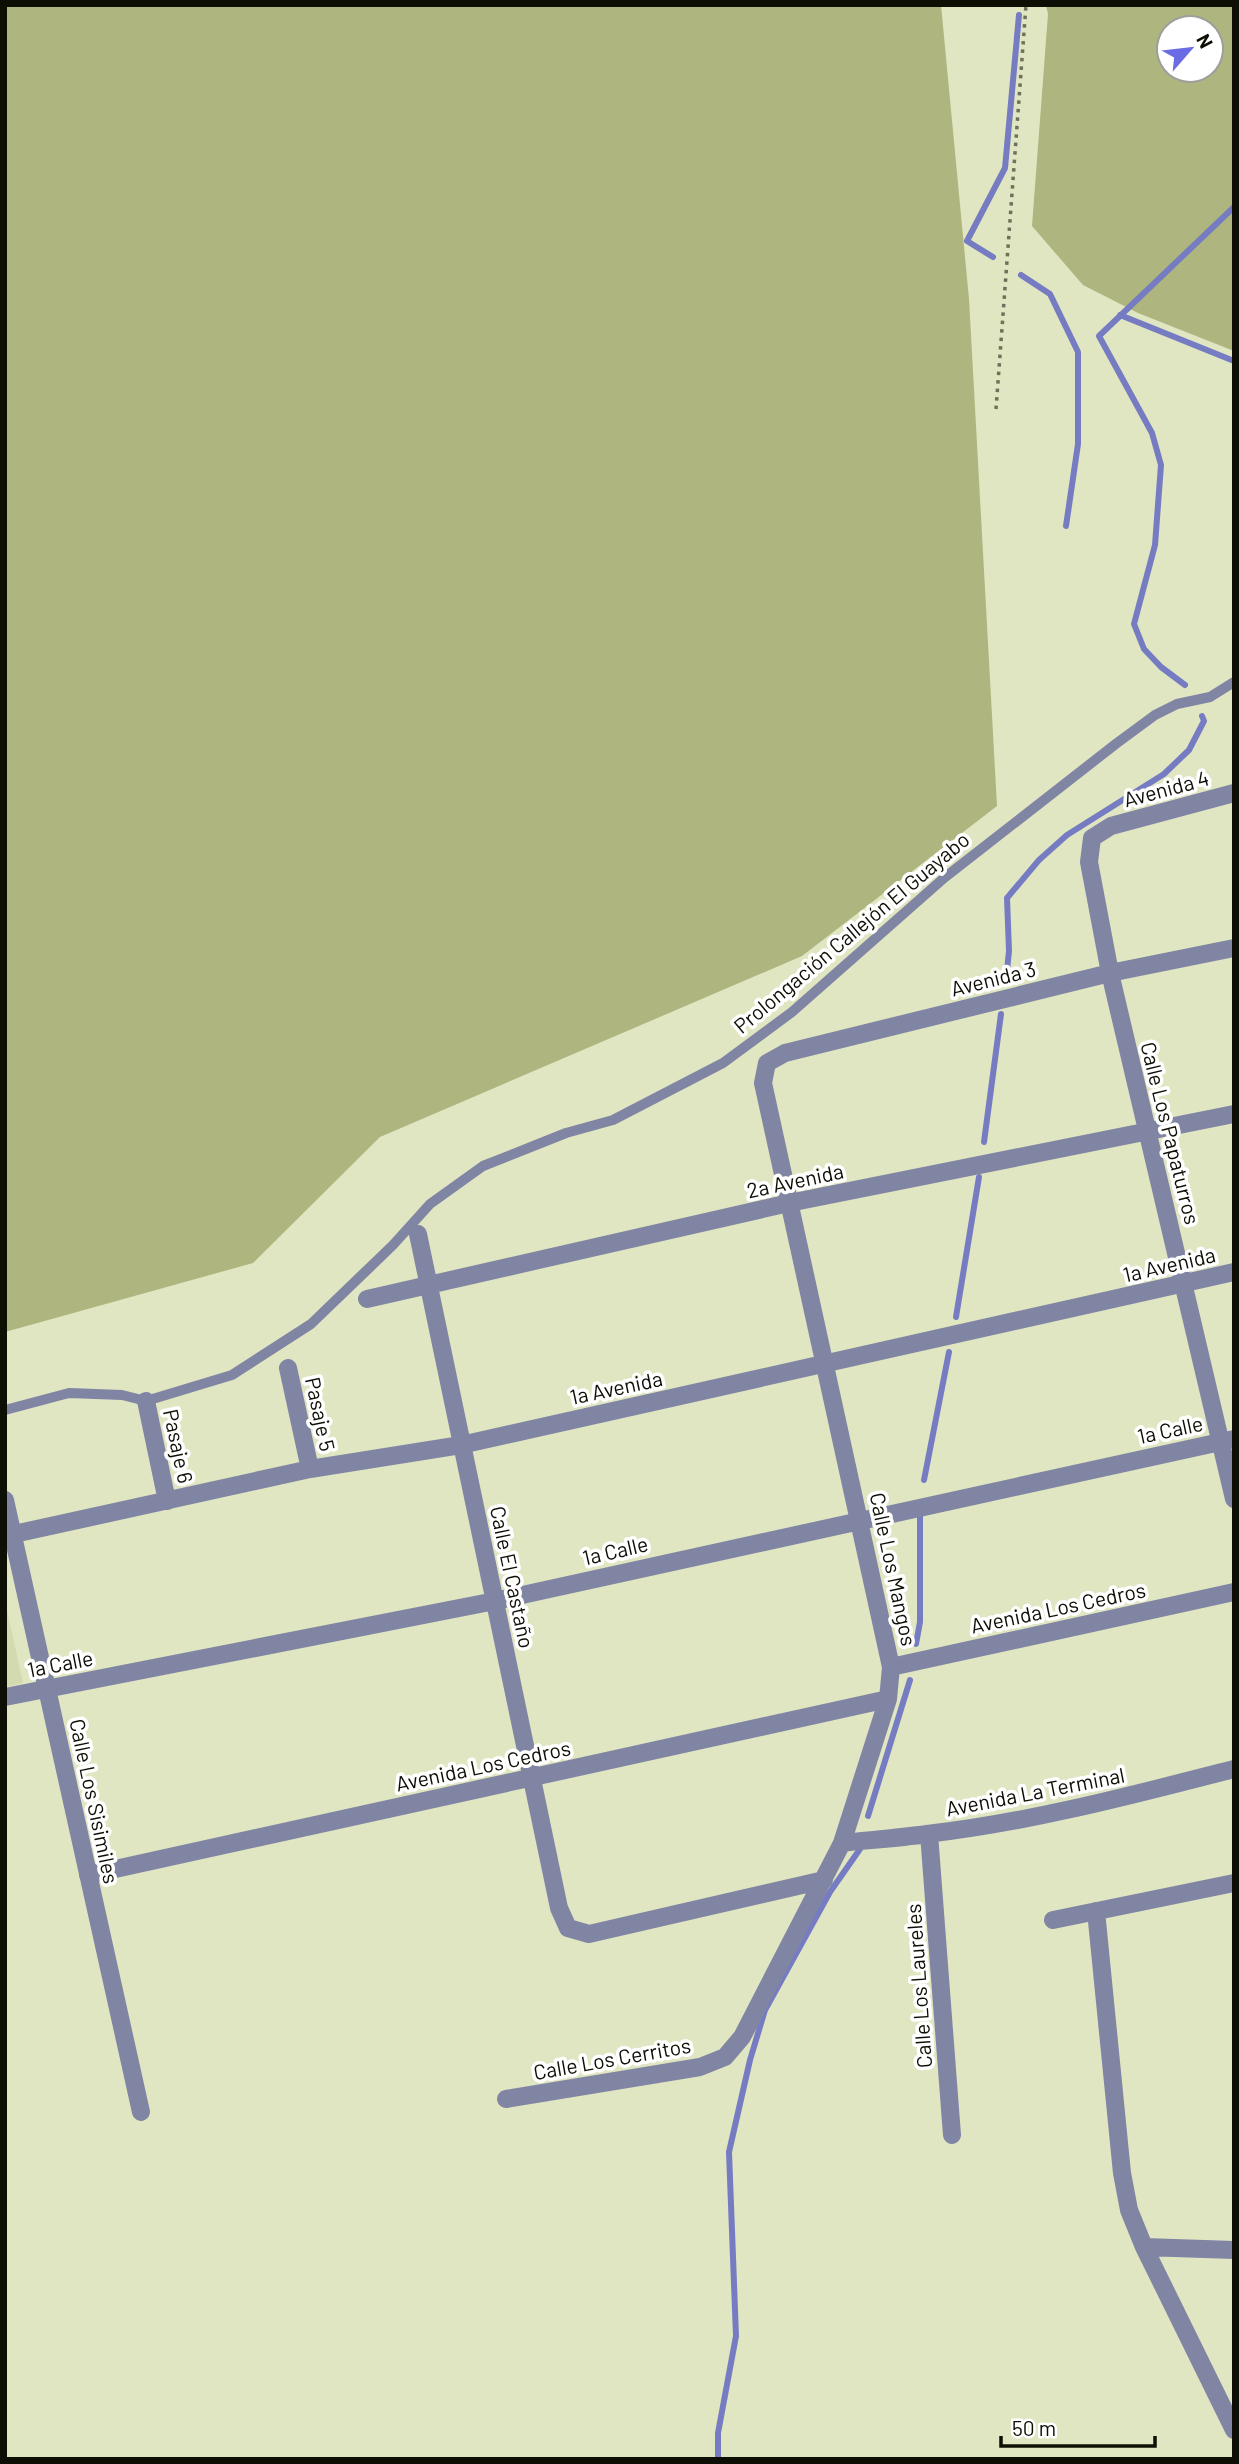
<svg xmlns="http://www.w3.org/2000/svg" width="1239" height="2464" viewBox="0 0 1239 2464" font-family="Barlow,sans-serif">
	<rect width="100%" height="100%" fill="#e0e5c2"/>
	<path fill="#d4dab0" d="M5 1601 23 1683 5 1687Z"/>
	<path fill="#aeb57f" fill-rule="evenodd" d="M5 5H941L969 299 997 806 802 956 380 1137 253 1263 5 1332Z
		M1046 5H1234V351L1138 313 1083 285 1032 226 1048 14ZM1169 28H1211V70H1169Z"/>
	<g fill="none" stroke-linecap="round" stroke-linejoin="round">
		<path stroke="#767cc2" stroke-width="6" d="M993 257 967 241 1005 168 1019 15
			M1021 275 1050 294 1078 352V444L1066 526
			M1120 315 1234 361
			M1185 685 1161 667 1144 649 1134 624 1155 545 1161 465 1152 433 1099 336 1234 207
			M1006 980 1009 951 1007 898 1039 860 1067 835 1164 774 1189 750 1204 721 1202 716
			M984 1142 1001 1014
			M956 1317 979 1177
			M924 1480 949 1352
			M916 1644 920 1622V1515
			M868 1816 910 1680
			M718 2459V2433L736 2336 729 2152 750 2060 765 2010 830 1892 860 1849"/>
		<path stroke="#6e715b" stroke-width="3.5" stroke-dasharray="3.5 5" stroke-linecap="butt" d="M996 409 1026 5"/>
		<path stroke="#8185a4" stroke-width="10" d="M5 1410 69 1393 122 1395 146 1401 232 1375 311 1324 393 1245 430 1204 483 1166 566 1133 613 1120 723 1063 792 1012 944 878 1117 743 1155 715 1177 704 1210 697 1234 682"/>
		<path stroke="#8185a4" stroke-width="18" d="M1234 793 1111 826 1092 838 1089 862 1110 973 1234 1499
			M418 1234 559 1908 568 1928 589 1934 824 1880
			M367 1299 789 1203 1234 1114
			M288 1368 310 1469
			M146 1401 167 1501
			M5 1500 141 2112
			M5 1536 310 1469 461 1445 1234 1272
			M891 1667 1234 1592
			M5 1697 495 1601 1234 1439
			M929 1834 952 2135
			M842 1843C870 1840 899 1838 927 1834 1031 1822 1133 1795 1234 1769
			M88 1875 888 1699
			M1096 1911 1122 2173 1129 2210 1144 2247 1234 2430
			M1053 1920 1234 1883
			M506 2099 700 2067 725 2057 742 2037 842 1843 888 1699 891 1667 763 1083 767 1063 785 1053 1110 973 1234 948
			M1144 2247 1234 2250"/>
	</g>
	<g text-anchor="middle" dominant-baseline="central" stroke-width="7" stroke-linejoin="round" paint-order="stroke">
		<g font-size="21" fill="#0d0e04" stroke="#fff">
			<text transform="translate(1166 788) rotate(-15)">Avenida 4</text>
			<text transform="translate(851 932) rotate(-40)">Prolongación Callejón El Guayabo</text>
			<text transform="translate(993 978) rotate(-14)">Avenida 3</text>
			<text transform="translate(1171 1133) rotate(76)">Calle Los Papaturros</text>
			<text transform="translate(795 1180) rotate(-12)">2a Avenida</text>
			<text transform="translate(1169 1264) rotate(-13)">1a Avenida</text>
			<text transform="translate(616 1387) rotate(-12)">1a Avenida</text>
			<text transform="translate(321 1414) rotate(78)">Pasaje 5</text>
			<text transform="translate(1170 1429) rotate(-12)">1a Calle</text>
			<text transform="translate(179 1446) rotate(78)">Pasaje 6</text>
			<text transform="translate(615 1550) rotate(-13)">1a Calle</text>
			<text transform="translate(894 1569) rotate(78)">Calle Los Mangos</text>
			<text transform="translate(513 1577) rotate(78)">Calle El Castaño</text>
			<text transform="translate(1058 1607) rotate(-12)">Avenida Los Cedros</text>
			<text transform="translate(60 1663) rotate(-11)">1a Calle</text>
			<text transform="translate(483 1765) rotate(-12)">Avenida Los Cedros</text>
			<text transform="translate(1035 1791) rotate(-11)">Avenida La Terminal</text>
			<text transform="translate(95 1801) rotate(78)">Calle Los Sisimiles</text>
			<text transform="translate(918 1986) rotate(-94)">Calle Los Laureles</text>
			<text transform="translate(612 2058) rotate(-10)">Calle Los Cerritos</text>
		</g>
	</g>
	<rect width="1239" height="2464" fill="none" stroke="#0d0e04" stroke-width="14"/>
	<g transform="translate(1190 49) rotate(62)"><circle r="33" fill="#ffffff" stroke="#9e9f9b" stroke-width="2"/>
	<path d="M0-5L12 26L0 18L-12 26Z" fill="#6b6be5"/>
	<text y="-10" font-size="19" font-weight="bold" text-anchor="middle" fill="#0d0e04">N</text>
	</g>
	<path d="M1001 2436v10h154v-10" fill="none" stroke="#0d0e04" stroke-width="3.5"/>
	<text x="1012" y="2436" font-size="21" fill="#0d0e04" stroke="#ffffff" stroke-width="5" paint-order="stroke">50 m</text>
</svg>
